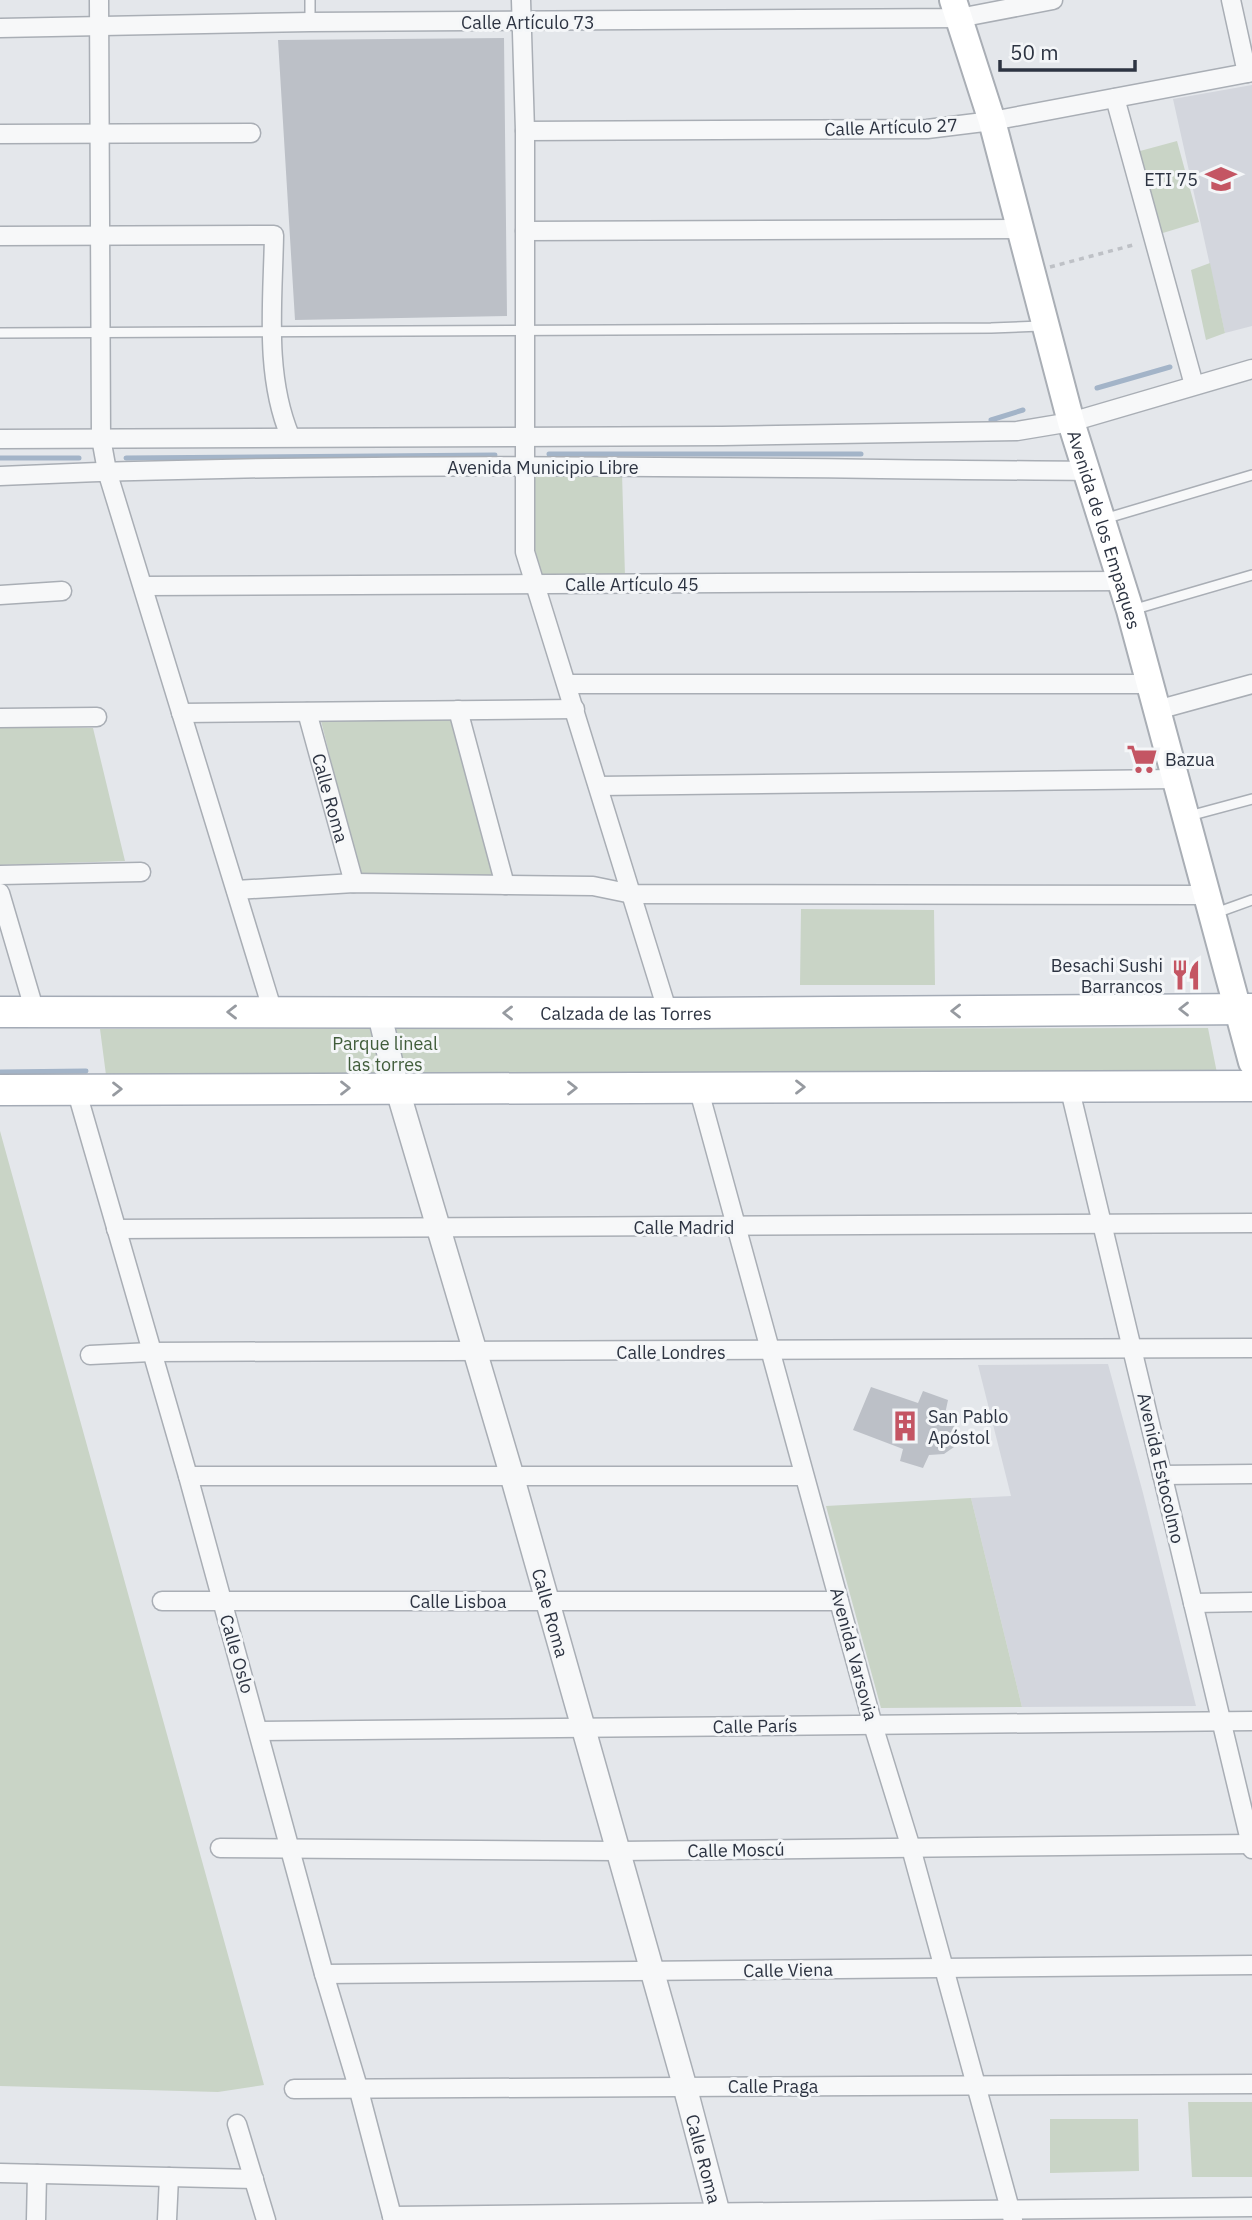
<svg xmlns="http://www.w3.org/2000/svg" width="1252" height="2220" viewBox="0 0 1252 2220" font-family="'IBM Plex Sans',sans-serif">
	<rect width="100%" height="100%" fill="#e4e7eb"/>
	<path fill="#d3d6dd" d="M1252 85V326L1225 333 1173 99Z
		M1108 1364 1143 1493 1196 1706 1022 1707 971 1498 1011 1496 978 1365Z"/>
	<path fill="#c9d4c6" d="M1177 141 1199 222 1153 236 1129 154Z
		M1210 263 1225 333 1206 340 1191 270Z
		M530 473H622L625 576H537L529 541Z
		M319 713 451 714 494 878 360 876Z
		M0 727 93 728 125 861 0 865Z
		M801 909 934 910 935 985H800Z
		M1208 1028 1217 1073C847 1071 476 1078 106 1075L100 1029Z
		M0 1131 264 2085 218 2092 0 2086Z
		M971 1498 1022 1707 881 1708 826 1506Z
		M1188 2102H1252V2177H1192Z
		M1050 2119H1138L1139 2171 1050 2173Z"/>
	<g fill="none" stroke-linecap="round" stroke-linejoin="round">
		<path stroke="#a3b4c8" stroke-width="5" d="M1097 388 1170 367
			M991 420 1023 410
			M549 454H861
			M0 458H79
			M126 458 495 455
			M0 1072 86 1071"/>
	</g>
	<path fill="#bcc0c7" d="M504 38 507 316 295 320 278 40Z
		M871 1387 918 1403 923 1391 948 1400 945 1414 955 1423 957 1436 954 1447 944 1454 929 1455 923 1468 900 1461 903 1449 853 1430Z"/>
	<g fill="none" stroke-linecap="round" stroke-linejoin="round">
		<g stroke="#a9aeb5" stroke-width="12">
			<path id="service" d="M310 0V22
				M0 333 991 328 1041 326
				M1104 519 1252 475
				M1132 610 1252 575
				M1189 816 1252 799
				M1213 914 1252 900"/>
		</g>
		<g stroke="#a9aeb5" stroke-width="21">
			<g id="minor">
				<path d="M99 0 101 438 107 471 273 1012"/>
				<path d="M521 0 525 131V552L668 1013"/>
				<path d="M1231 0 1247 73"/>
				<path d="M0 28 310 22 959 18 1053 0"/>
				<path d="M1115 98 1194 385"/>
				<path d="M525 131 927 129 992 121 1252 72"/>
				<path d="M0 134 251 133"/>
				<path d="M525 231 1019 229"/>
				<path d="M0 236 274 235C273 301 264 374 290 436"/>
				<path d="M0 439 722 436 1017 431 1071 422 1252 369"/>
				<path d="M0 476C362 460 724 468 1086 471"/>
				<path d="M143 586 1122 581"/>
				<path d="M0 595 62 591"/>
				<path d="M567 684H1150"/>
				<path d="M458 710 505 885"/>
				<path d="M1157 710 1252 684"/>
				<path id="s1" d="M307 712 354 883"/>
				<path d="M181 713 575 709"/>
				<path d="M0 718 97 717"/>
				<path d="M598 786 1174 779"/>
				<path d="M0 875 141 872"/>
				<path d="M236 890 354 883 593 886 632 894 1206 895"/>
				<path d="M0 893 35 1012"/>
				<path d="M1069 1086 1252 1849"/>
				<path d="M698 1087 873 1725 911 1848 1013 2220"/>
				<path d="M76 1089 188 1476 324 1974 358 2087 393 2220"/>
				<path d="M116 1229 1252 1223"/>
				<path d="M90 1355 151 1352 1252 1348"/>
				<path d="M1162 1475 1252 1474"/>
				<path d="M188 1476H804"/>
				<path d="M162 1601H839"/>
				<path d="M1193 1603 1252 1602"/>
				<path d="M259 1731 1252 1721"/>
				<path d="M220 1848 618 1851 1252 1844"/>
				<path d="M324 1974 1252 1965"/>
				<path d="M294 2089 1252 2084"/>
				<path d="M237 2124 266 2220"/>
				<path d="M0 2173 254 2179"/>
				<path d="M392 2216 1252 2207"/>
				<path d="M36 2220 37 2174"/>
				<path d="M167 2220 169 2177"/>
			</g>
		</g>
		<g stroke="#a9aeb5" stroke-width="26">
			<g id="tertiary">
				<path id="s2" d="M379 1012 397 1088 512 1476 685 2087 720 2220"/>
			</g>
		</g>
		<g stroke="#a9aeb5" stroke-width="30">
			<g id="secondary">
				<path id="s3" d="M953 0 992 121 1071 422 1130 610 1252 1062"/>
			</g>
		</g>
		<g stroke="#a4abb6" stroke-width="33">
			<g id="primary">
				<path id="s4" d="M0 1012 685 1013 1252 1009"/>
				<path d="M0 1090 1252 1086"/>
			</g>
		</g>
		<path stroke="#bec1c6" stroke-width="3.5" stroke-dasharray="5 5" stroke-linecap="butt" d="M1050 267 1137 244"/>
		<use href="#service" stroke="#f7f8f9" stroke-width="9"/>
		<use href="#minor" stroke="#f7f8f9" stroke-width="18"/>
		<use href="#tertiary" stroke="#f7f8f9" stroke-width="23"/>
		<use href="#secondary" stroke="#fff" stroke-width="26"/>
		<use href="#primary" stroke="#fff" stroke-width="30"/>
	</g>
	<defs><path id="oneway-chevron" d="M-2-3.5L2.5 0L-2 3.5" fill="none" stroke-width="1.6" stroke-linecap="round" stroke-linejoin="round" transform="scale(1.75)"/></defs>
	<g stroke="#969aa0">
		<use href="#oneway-chevron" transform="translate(1184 1009) rotate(180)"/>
		<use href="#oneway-chevron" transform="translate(956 1011) rotate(180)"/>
		<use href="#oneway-chevron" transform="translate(232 1012) rotate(-180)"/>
		<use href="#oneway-chevron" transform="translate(508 1013) rotate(-180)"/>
		<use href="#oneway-chevron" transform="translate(800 1087)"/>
		<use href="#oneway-chevron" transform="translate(345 1088)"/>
		<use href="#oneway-chevron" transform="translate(572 1088)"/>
		<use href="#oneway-chevron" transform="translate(117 1089)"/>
	</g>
	<defs>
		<g id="school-bare" transform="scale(2.415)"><path d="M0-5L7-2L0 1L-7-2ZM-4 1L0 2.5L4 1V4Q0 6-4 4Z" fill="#c45563" stroke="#f4f6f8" stroke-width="2.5" paint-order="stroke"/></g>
		<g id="supermarket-bare" transform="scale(2.415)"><path d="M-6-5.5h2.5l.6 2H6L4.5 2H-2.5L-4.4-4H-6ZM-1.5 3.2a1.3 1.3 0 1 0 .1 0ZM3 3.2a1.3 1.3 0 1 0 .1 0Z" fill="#c45563" stroke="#f4f6f8" stroke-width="2.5" paint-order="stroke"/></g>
		<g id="restaurant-bare" transform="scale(2.415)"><path d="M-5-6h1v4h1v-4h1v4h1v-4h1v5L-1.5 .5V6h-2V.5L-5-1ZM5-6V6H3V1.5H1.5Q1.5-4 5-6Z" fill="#c45563" stroke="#f4f6f8" stroke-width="2.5" paint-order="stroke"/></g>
		<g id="building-bare" transform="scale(2.415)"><path d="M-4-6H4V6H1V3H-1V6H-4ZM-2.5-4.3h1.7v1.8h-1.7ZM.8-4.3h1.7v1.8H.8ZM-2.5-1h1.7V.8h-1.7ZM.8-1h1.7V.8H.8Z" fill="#c45563" stroke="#f4f6f8" stroke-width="2.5" paint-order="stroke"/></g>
	</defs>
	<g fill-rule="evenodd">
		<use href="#school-bare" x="1221" y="179"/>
		<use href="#supermarket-bare" x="1142" y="759"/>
		<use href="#restaurant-bare" x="1186" y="975"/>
		<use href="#building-bare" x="905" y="1426"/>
	</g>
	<g text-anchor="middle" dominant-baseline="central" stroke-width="6" stroke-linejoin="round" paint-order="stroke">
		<g font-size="18" fill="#2d3442" stroke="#f4f6f8">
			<text x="528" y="22">Calle Artículo 73</text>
			<text transform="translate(891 127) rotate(-2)">Calle Artículo 27</text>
			<text x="543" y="467">Avenida Municipio Libre</text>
			<text stroke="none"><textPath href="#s3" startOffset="551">Avenida de los Empaques</textPath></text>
			<text x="632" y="584">Calle Artículo 45</text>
			<text stroke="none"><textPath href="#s1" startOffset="89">Calle Roma</textPath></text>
			<text stroke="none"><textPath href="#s4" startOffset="626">Calzada de las Torres</textPath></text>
			<text x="684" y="1227">Calle Madrid</text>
			<text x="671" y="1352">Calle Londres</text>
			<text transform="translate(1161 1468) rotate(77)">Avenida Estocolmo</text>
			<text x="458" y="1601">Calle Lisboa</text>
			<text stroke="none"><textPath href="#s2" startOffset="625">Calle Roma</textPath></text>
			<text transform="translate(237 1654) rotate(74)">Calle Oslo</text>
			<text transform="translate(854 1654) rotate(75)">Avenida Varsovia</text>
			<text transform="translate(755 1726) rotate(-1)">Calle París</text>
			<text transform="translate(736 1850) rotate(-1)">Calle Moscú</text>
			<text transform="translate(788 1970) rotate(-1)">Calle Viena</text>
			<text x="773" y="2086">Calle Praga</text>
			<text stroke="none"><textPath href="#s2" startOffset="1192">Calle Roma</textPath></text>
		</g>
		<g font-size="18" fill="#2d3442" stroke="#f4f6f8" text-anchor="end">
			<text x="1198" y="179">ETI 75</text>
			<text x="1165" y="759" text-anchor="start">Bazua</text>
			<text x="1163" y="965">Besachi Sushi<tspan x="1163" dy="21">Barrancos</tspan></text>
			<text x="928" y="1416" text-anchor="start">San Pablo<tspan x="928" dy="21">Apóstol</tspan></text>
		</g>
		<g font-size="18" fill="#415d3b" stroke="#f4f6f8">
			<text x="385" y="1043">Parque lineal<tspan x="385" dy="21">las torres</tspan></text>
		</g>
	</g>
	<path d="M1000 60v10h135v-10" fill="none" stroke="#2d3442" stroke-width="3.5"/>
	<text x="1010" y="60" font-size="21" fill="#2d3442" stroke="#f4f6f8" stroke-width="5" paint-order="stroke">50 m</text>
</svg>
